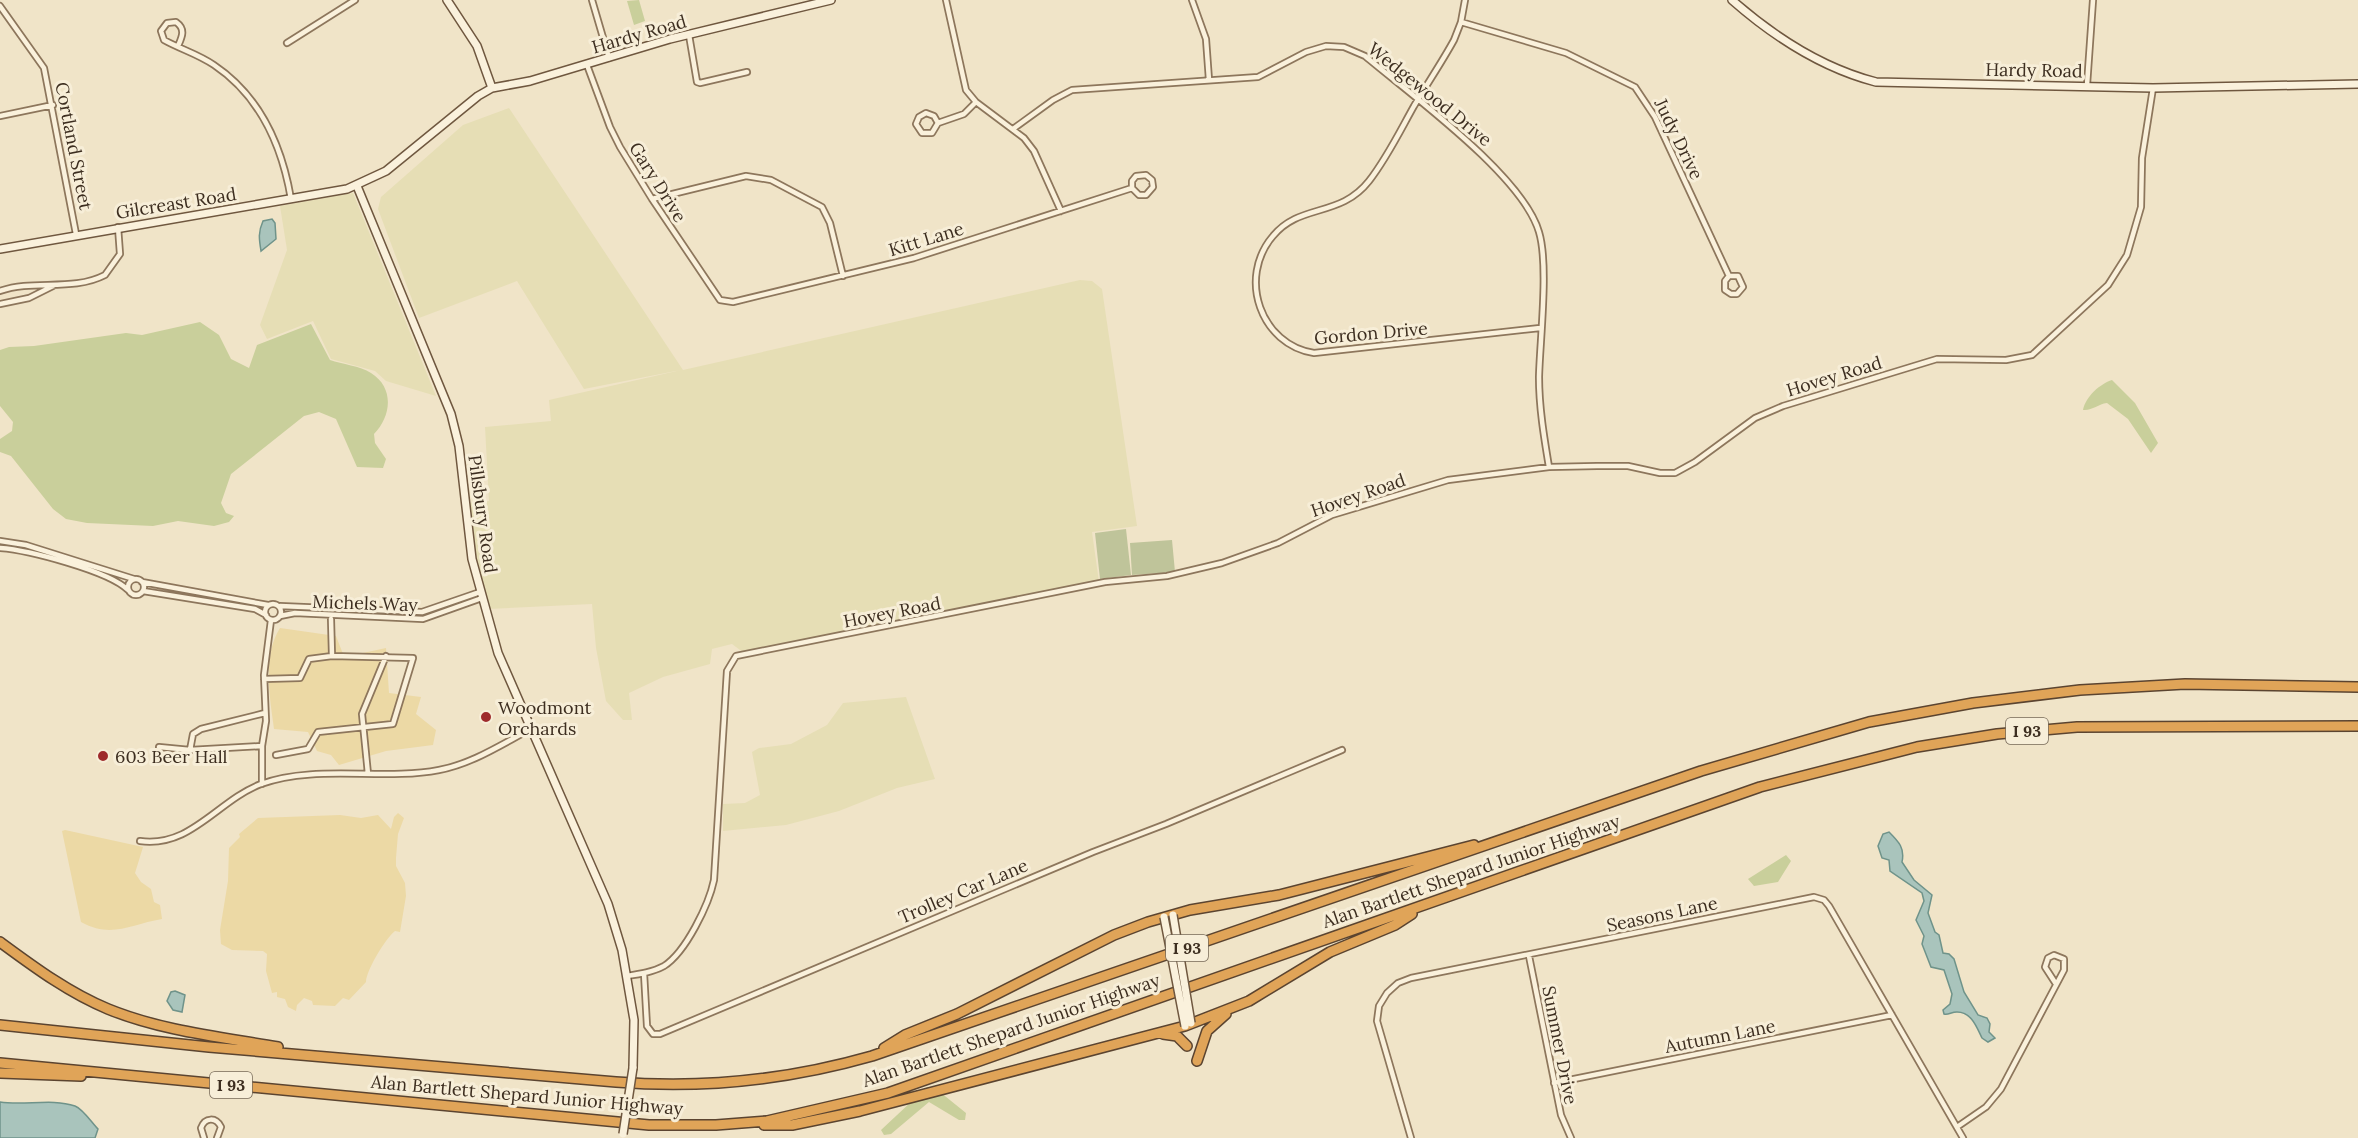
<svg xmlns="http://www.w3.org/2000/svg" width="2358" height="1138" viewBox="0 0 2358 1138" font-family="Lora,serif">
	<rect width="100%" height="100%" fill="#f0e4c8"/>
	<path fill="#e6deb5" d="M509 108 683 370 1080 280 1092 281 1102 289 1137 526 1092 532 1099 582 744 653 732 644 712 649 710 664 663 677 629 693 632 720H623L606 701 596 648 592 604 488 609 474 550 470 503 489 501 485 427 551 421 549 400 681 370 584 389 517 281 419 318 378 209 381 197 463 125Z
		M353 193 436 396 386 381 375 371 331 359 313 321 267 339 260 325 287 250 280 206Z
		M906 697 935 779 897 788 839 811 786 825 723 831V804L745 803 760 795 752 752 759 748 791 744 827 725 843 703Z"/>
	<path fill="#c9cf9b" d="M639 0 645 21 634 25 627 1Z
		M200 322 219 335 231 359 249 368 257 345 311 324 330 360C342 364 360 366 371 373 395 388 391 417 374 434L375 443 386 459 383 468 357 467 336 419 319 412 304 416 231 474 221 503 226 513 234 516 229 522 214 526 178 521 153 526 87 523 66 519 53 509 11 456 0 452V439L12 431 13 422 0 406V350L9 347 34 346 126 333 142 335Z
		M2112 380 2135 403 2158 443 2151 453 2128 419 2107 403C2098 404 2092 411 2083 410 2086 396 2100 384 2112 380Z
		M1786 855 1791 861 1778 882 1754 886 1748 879Z
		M927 1087 935 1088 966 1113 965 1120H959L929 1102 891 1134 884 1135 881 1130Z"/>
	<path fill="#ecd9a5" d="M280 628 336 636 343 654 349 656 386 648 389 693 421 697 416 714 436 730 433 745 386 751 339 765 331 755 317 751 308 732 274 729C270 699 262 656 280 628Z
		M398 813 404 818 398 834 396 858V866L405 883 406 896 400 932 395 931C385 939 366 971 366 982L349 1000 343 998 335 1006 313 1005 312 1001 304 998 297 1005 296 1011 288 1007 285 999 277 997V992L272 993 266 971 267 954 263 951 232 950 221 944 220 930 228 881 229 848 240 837 239 834 258 818 340 815 361 818 378 815 391 829 394 817Z
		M65 830 143 847 135 873 141 882 151 889 154 902 160 905 162 919C131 924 112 939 81 922L62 831Z"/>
	<path fill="#bfc49a" d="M1126 529 1131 575 1100 579 1095 533Z
		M1172 540 1175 572 1132 575 1130 543Z"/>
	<path fill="#a9c4bc" stroke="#6f938a" stroke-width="1.5" d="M272 219 275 223 276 239 261 251C259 239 258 232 263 221Z
		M1889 832C1899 842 1905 848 1902 862L1914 880 1932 895 1928 913 1935 932 1939 935 1943 953 1949 954 1954 959 1964 992 1978 1015 1987 1018 1990 1024 1989 1032 1995 1038 1988 1042 1982 1038C1977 1028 1972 1012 1957 1012 1951 1012 1949 1015 1944 1014L1943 1010 1950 1004 1952 994 1944 970 1931 967 1922 944 1924 936 1916 920 1924 901 1922 893 1890 871 1889 860 1882 858 1878 846 1883 834Z
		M175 991 185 995 182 1012 173 1010 167 1001 171 992Z
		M0 1102C24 1106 52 1098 75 1106 83 1109 92 1123 98 1129L95 1138H0Z"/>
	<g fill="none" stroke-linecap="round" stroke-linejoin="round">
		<g stroke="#8d765c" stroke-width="8">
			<path id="street" d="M592 0 609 58
				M946 0 966 90 976 102 1024 138 1034 151 1061 211
				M1192 0 1206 39 1209 80
				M1465 0 1461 22 1454 40C1442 62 1427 84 1414 106 1400 131 1387 158 1369 181 1340 218 1300 203 1273 236 1237 278 1261 345 1314 353L1540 328
				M0 6 44 68 76 234
				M1461 22 1566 53 1635 87 1655 117 1729 276 1725 281V290L1731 294H1737L1743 287 1738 276H1729
				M689 35 697 82 700 83 747 72
				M287 43 355 0
				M178 46C182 37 186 29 176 22L167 23 161 31 164 40C180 49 198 54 214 65 260 96 282 146 291 199
				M587 65 610 127 620 147 652 199 720 300 733 302 914 258 1132 188 1139 195H1146L1153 187 1152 180 1146 175 1136 176 1132 181V188
				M2087 85 2093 0
				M0 116 53 105
				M938 123 934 116 926 113 919 117 916 124 922 133H932L938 123 964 114 976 102
				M1013 129 1053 100 1072 90 1258 77 1306 52 1326 46 1344 47 1365 56C1411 95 1523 176 1539 232 1549 265 1540 339 1539 377 1539 407 1544 437 1549 467
				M652 199 746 176 771 180 822 207 830 223 843 276
				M0 291C34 279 72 292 105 275L120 254 118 227
				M0 304 29 298 53 286
				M0 541 26 545 134 579
				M0 548C28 550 109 571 128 590
				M128 587a8 8 0 1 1 16 0a8 8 0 1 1-16 0Z
				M142 582 268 605
				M143 591 255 609 266 615
				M265 612a8 8 0 1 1 16 0a8 8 0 1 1-16 0Z
				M280 606 422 612 480 592
				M280 616 295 613 423 619 482 598
				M331 619 332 656
				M264 679 300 678 309 659 332 656 413 658 393 724 318 732 308 749 276 755
				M159 747 190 750 262 746
				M190 750 193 734 201 729 265 713
				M368 774 362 714 386 656
				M262 784V746L266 721 264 675 271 620
				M140 841C191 848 217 801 261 784 315 764 383 781 439 770 472 764 502 744 531 729
				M1529 956 1561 1115 1571 1138
				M644 973 647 1026 653 1034H660L1093 852 1166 824 1342 750
				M627 976C640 974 653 972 664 966 686 952 709 904 714 880L727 671 736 656 1105 582 1167 576 1222 563 1278 543 1332 515 1448 480 1549 467 1597 466H1628L1660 473H1675L1695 462 1755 418 1783 406 1937 359 2006 360 2032 355 2108 285 2127 255 2141 207 2142 158 2153 88
				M1554 1083 1892 1015
				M1957 1127 1986 1107 2001 1089 2064 970V959L2054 955 2048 958 2045 967 2056 984
				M204 1138 201 1128C205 1117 216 1117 221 1127L217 1138
				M1411 1138 1377 1021 1379 1006 1387 993 1398 983 1411 978 1814 897 1824 900 1829 906 1963 1138"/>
		</g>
		<g stroke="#6f573f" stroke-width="10">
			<path id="secondary" d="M447 0 477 46 492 88
				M1732 0C1773 36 1822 68 1876 82L2153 88 2358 84
				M357 186 451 414 459 446 472 559 498 653 608 904 622 950 634 1020 633 1068
				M0 249 347 189 386 171 478 96 492 88 530 81 670 39 831 0"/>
		</g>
		<g stroke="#5b4430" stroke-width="12">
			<path id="highway" d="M0 942C34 967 69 993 108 1009 162 1031 221 1037 278 1047
				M0 1025 209 1047 616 1082C703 1089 788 1080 872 1056L1701 771 1869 722 1973 703 2080 690 2185 684 2358 687
				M1163 1034 1177 1036 1187 1046
				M884 1048 905 1035 957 1014 1114 935 1148 922 1190 910 1279 895 1474 845
				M1197 1061 1207 1031 1226 1014
				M0 1063 649 1125H716L767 1121 888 1093 1760 787 1917 747 1997 734 2077 727 2358 726
				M0 1073 81 1076
				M764 1125H792L860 1111 1185 1026 1249 1001 1330 952 1395 925 1412 914"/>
		</g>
		<use href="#street" stroke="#faf1dc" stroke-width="4.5"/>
		<use href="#secondary" stroke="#faf1dc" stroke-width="7"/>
		<use href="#highway" stroke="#e0a458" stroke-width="9"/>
		<g stroke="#6f573f" stroke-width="10" stroke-linecap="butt">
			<path id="secondary-bridge" d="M1173 915 1191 1023
				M1164 917 1185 1026
				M623 1134 633 1068"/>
		</g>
		<use href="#secondary-bridge" stroke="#faf1dc" stroke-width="7"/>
	</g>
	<g fill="#9e2a2b" stroke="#f7eed8" stroke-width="2">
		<circle cx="486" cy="717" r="6"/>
		<circle cx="103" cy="756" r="6"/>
	</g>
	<g text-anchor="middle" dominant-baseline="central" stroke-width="6" stroke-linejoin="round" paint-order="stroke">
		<g fill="#f7eed8" stroke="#756857" stroke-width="1.5">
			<rect x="2006" y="718" width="42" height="26" rx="4.5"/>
			<rect x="1166" y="935" width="42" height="26" rx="4.5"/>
			<rect x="210" y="1072" width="42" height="26" rx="4.5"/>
		</g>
		<g font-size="16" font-weight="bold" fill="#3d2e20">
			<text x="2027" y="731">I 93</text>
			<text x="1187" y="948">I 93</text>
			<text x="231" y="1085">I 93</text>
		</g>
		<g font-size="18" fill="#3d2e20" stroke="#f7eed8">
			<text transform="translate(639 34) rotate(-16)">Hardy Road</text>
			<text transform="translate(2034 70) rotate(1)">Hardy Road</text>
			<text transform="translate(1430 94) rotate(39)">Wedgewood Drive</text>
			<text transform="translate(1679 139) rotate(64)">Judy Drive</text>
			<text transform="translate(74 146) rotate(79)">Cortland Street</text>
			<text transform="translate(658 182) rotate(58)">Gary Drive</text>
			<text transform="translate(176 203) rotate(-9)">Gilcreast Road</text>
			<text transform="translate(926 239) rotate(-17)">Kitt Lane</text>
			<text transform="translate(1371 333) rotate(-5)">Gordon Drive</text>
			<text transform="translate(1834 376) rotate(-17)">Hovey Road</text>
			<text transform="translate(1358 495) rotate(-19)">Hovey Road</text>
			<text transform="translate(483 514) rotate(82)">Pillsbury Road</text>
			<text transform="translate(365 603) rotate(2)">Michels Way</text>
			<text transform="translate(892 612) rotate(-11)">Hovey Road</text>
			<text transform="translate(1471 871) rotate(-19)">Alan Bartlett Shepard Junior Highway</text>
			<text transform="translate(963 891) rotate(-23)">Trolley Car Lane</text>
			<text transform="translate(1662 914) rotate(-12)">Seasons Lane</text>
			<text transform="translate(1011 1030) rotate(-19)">Alan Bartlett Shepard Junior Highway</text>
			<text transform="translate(1720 1036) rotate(-11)">Autumn Lane</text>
			<text transform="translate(1560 1045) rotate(79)">Summer Drive</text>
			<text transform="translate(527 1095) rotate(5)">Alan Bartlett Shepard Junior Highway</text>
		</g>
		<g font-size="18" fill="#3d2e20" stroke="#f7eed8" text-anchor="start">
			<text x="498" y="707">Woodmont<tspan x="498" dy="21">Orchards</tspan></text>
			<text x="115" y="756">603 Beer Hall</text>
		</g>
	</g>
</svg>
